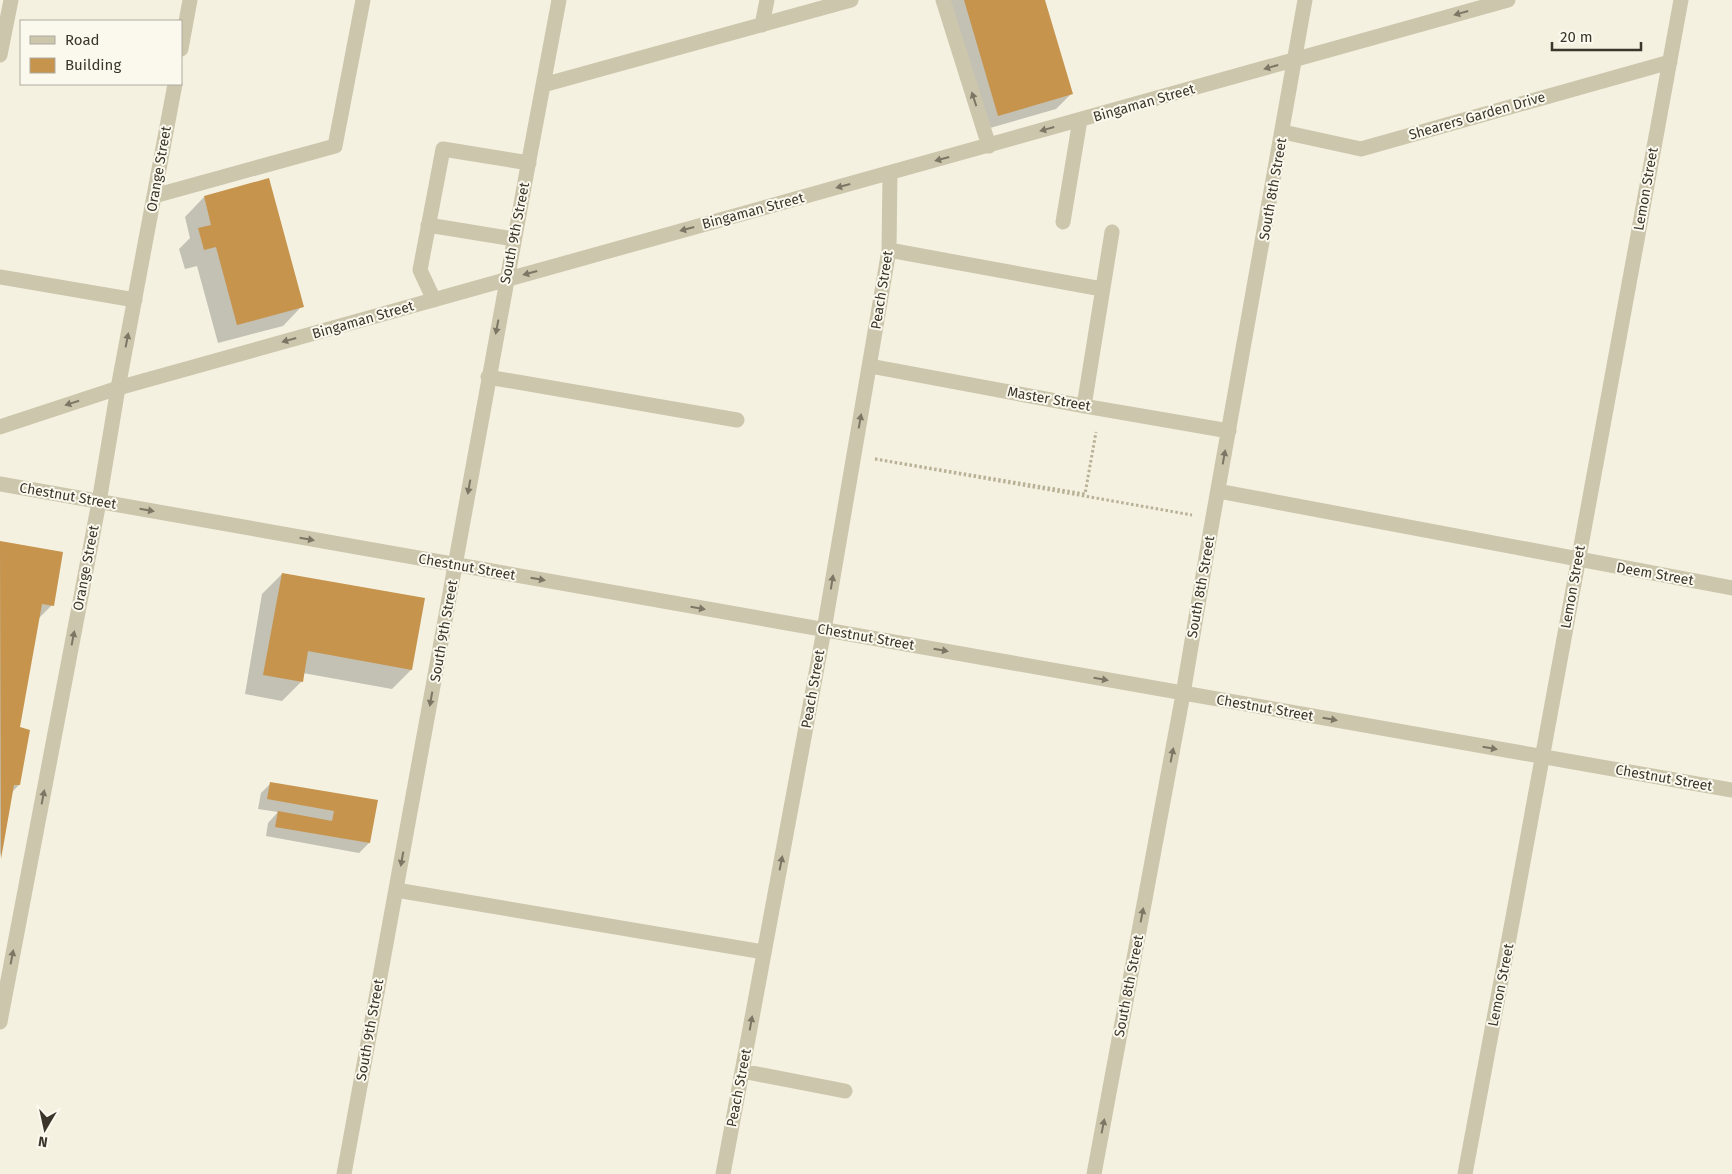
<svg xmlns="http://www.w3.org/2000/svg" width="1732" height="1174" viewBox="0 0 1732 1174" font-family="'Fira Sans',sans-serif">
	<rect width="100%" height="100%" fill="#f4f1e1"/>
	<path fill="#0003" d="M945 0H1044L1071 94 1056 109 983 130Z
		M204 197 302 306 283 326 218 343 197 266 185 269 179 249 190 238 185 217Z
		M0 542 62 553 52 605 38 619 19 728V785L12 792 0 857Z
		M282 574 424 599 411 670 392 689 303 673 302 681 282 701 245 694 262 594Z
		M271 783 376 801 369 843 359 853 266 836 268 823 278 812 258 809 261 793Z"/>
	<path fill="#c6944d" d="M964 0H1045L1073 94 998 116Z
		M269 178 304 307 237 325 216 247 204 250 198 228 211 225 204 196Z
		M0 541 63 552 54 606 42 604 20 727 30 730 20 785H14L1 859Z
		M282 573 425 598 412 670 308 651 303 682 263 675Z
		M270 782 378 800 370 843 275 827 278 811 332 821 334 811 267 799Z"/>
	<g fill="none" stroke-linecap="round" stroke-linejoin="round">
		<path stroke="#b8b196" stroke-width="3" stroke-dasharray="2.5 2.5" stroke-linecap="butt" d="M875 459 1085 494 1096 432
			M875 459 1192 515"/>
		<path stroke="#ccc6ac" stroke-width="15" d="M943 0 989 146
			M762 25 767 0
			M181 49 190 0
			M0 55 11 0
			M543 85 851 0
			M1283 132 1361 149 1670 62
			M154 196 335 146 363 0
			M1063 222 1080 120
			M428 225 514 239
			M889 250 1102 289
			M0 277 135 300
			M434 300 420 270 443 149 529 163
			M870 366 1084 406 1229 431
			M488 377 737 420
			M1084 406 1112 232
			M0 427 118 388 1508 0
			M0 484 1732 790
			M1218 491 1732 588
			M396 890 764 952
			M0 1022 99 502 118 388 175 84
			M742 1071 845 1091
			M344 1174C416 783 485 391 559 0
			M723 1174 824 630 889 250 890 173
			M1094 1174 1183 694 1210 534 1305 0
			M1465 1174C1539 783 1608 391 1681 0"/>
	</g>
	<defs><path id="oneway-solid" d="M-6-.8H1V-3.2L6.5 0L1 3.2V.8H-6Z" transform="scale(1.25)"/></defs>
	<g fill="#7c7665">
		<use href="#oneway-solid" transform="translate(1461 13) rotate(164)"/>
		<use href="#oneway-solid" transform="translate(1271 67) rotate(164)"/>
		<use href="#oneway-solid" transform="translate(974 99) rotate(-108)"/>
		<use href="#oneway-solid" transform="translate(1047 129) rotate(164)"/>
		<use href="#oneway-solid" transform="translate(942 159) rotate(165)"/>
		<use href="#oneway-solid" transform="translate(843 186) rotate(165)"/>
		<use href="#oneway-solid" transform="translate(687 229) rotate(165)"/>
		<use href="#oneway-solid" transform="translate(530 273) rotate(165)"/>
		<use href="#oneway-solid" transform="translate(497 327) rotate(101)"/>
		<use href="#oneway-solid" transform="translate(127 340) rotate(-79)"/>
		<use href="#oneway-solid" transform="translate(289 340) rotate(164)"/>
		<use href="#oneway-solid" transform="translate(72 403) rotate(162)"/>
		<use href="#oneway-solid" transform="translate(860 421) rotate(-80)"/>
		<use href="#oneway-solid" transform="translate(1224 457) rotate(-80)"/>
		<use href="#oneway-solid" transform="translate(469 487) rotate(100)"/>
		<use href="#oneway-solid" transform="translate(147 510) rotate(10)"/>
		<use href="#oneway-solid" transform="translate(307 539) rotate(10)"/>
		<use href="#oneway-solid" transform="translate(538 579) rotate(10)"/>
		<use href="#oneway-solid" transform="translate(832 582) rotate(-81)"/>
		<use href="#oneway-solid" transform="translate(698 608) rotate(10)"/>
		<use href="#oneway-solid" transform="translate(73 638) rotate(-79)"/>
		<use href="#oneway-solid" transform="translate(941 650) rotate(10)"/>
		<use href="#oneway-solid" transform="translate(1101 679) rotate(10)"/>
		<use href="#oneway-solid" transform="translate(431 699) rotate(100)"/>
		<use href="#oneway-solid" transform="translate(1330 719) rotate(10)"/>
		<use href="#oneway-solid" transform="translate(1490 748) rotate(10)"/>
		<use href="#oneway-solid" transform="translate(1172 755) rotate(-79)"/>
		<use href="#oneway-solid" transform="translate(43 797) rotate(-79)"/>
		<use href="#oneway-solid" transform="translate(402 859) rotate(100)"/>
		<use href="#oneway-solid" transform="translate(781 863) rotate(-79)"/>
		<use href="#oneway-solid" transform="translate(1142 915) rotate(-79)"/>
		<use href="#oneway-solid" transform="translate(12 957) rotate(-79)"/>
		<use href="#oneway-solid" transform="translate(751 1023) rotate(-80)"/>
		<use href="#oneway-solid" transform="translate(1103 1126) rotate(-79)"/>
	</g>
	<g text-anchor="middle" dominant-baseline="central" stroke-width="4" stroke-linejoin="round" paint-order="stroke">
		<g font-size="14" fill="#3b352b" stroke="#fbf9ee">
			<text transform="translate(1144 103) rotate(-16)">Bingaman Street</text>
			<text transform="translate(1477 116) rotate(-16)">Shearers Garden Drive</text>
			<text transform="translate(159 169) rotate(-80)">Orange Street</text>
			<text transform="translate(1273 189) rotate(-80)">South 8th Street</text>
			<text transform="translate(1646 189) rotate(-80)">Lemon Street</text>
			<text transform="translate(753 211) rotate(-15)">Bingaman Street</text>
			<text transform="translate(515 233) rotate(-79)">South 9th Street</text>
			<text transform="translate(882 290) rotate(-81)">Peach Street</text>
			<text transform="translate(363 320) rotate(-16)">Bingaman Street</text>
			<text transform="translate(1049 399) rotate(10)">Master Street</text>
			<text transform="translate(68 496) rotate(10)">Chestnut Street</text>
			<text transform="translate(467 567) rotate(10)">Chestnut Street</text>
			<text transform="translate(86 568) rotate(-79)">Orange Street</text>
			<text transform="translate(1655 574) rotate(10)">Deem Street</text>
			<text transform="translate(1201 587) rotate(-80)">South 8th Street</text>
			<text transform="translate(1573 587) rotate(-80)">Lemon Street</text>
			<text transform="translate(444 631) rotate(-80)">South 9th Street</text>
			<text transform="translate(866 637) rotate(10)">Chestnut Street</text>
			<text transform="translate(813 689) rotate(-80)">Peach Street</text>
			<text transform="translate(1265 708) rotate(10)">Chestnut Street</text>
			<text transform="translate(1664 778) rotate(10)">Chestnut Street</text>
			<text transform="translate(1501 985) rotate(-79)">Lemon Street</text>
			<text transform="translate(1129 986) rotate(-79)">South 8th Street</text>
			<text transform="translate(370 1030) rotate(-80)">South 9th Street</text>
			<text transform="translate(739 1088) rotate(-79)">Peach Street</text>
		</g>
	</g>
	<rect x="20" y="20" width="162" height="65" fill="#fbf9ee" stroke="#aeaba0"/>
	<rect x="30" y="36" width="25" height="8" fill="#ccc6ac" stroke="#aeaba0"/>
	<text x="65" y="45" font-size="15" fill="#3b352b">Road</text>
	<rect x="30" y="58" width="25" height="15" fill="#c6944d" stroke="#aeaba0"/>
	<text x="65" y="70" font-size="15" fill="#3b352b">Building</text>
	<g transform="translate(45 1129) rotate(189)" stroke="#fbf9ee" stroke-width="4" paint-order="stroke">
	<path d="M0-4L9 19L0 12L-9 19Z" fill="#3b352b"/>
	<text y="-8" font-size="14" font-weight="bold" text-anchor="middle" fill="#3b352b">N</text>
	</g>
	<path d="M1552 42v8h89v-8" fill="none" stroke="#3b352b" stroke-width="2.5"/>
	<text x="1560" y="42" font-size="15" fill="#3b352b" stroke="#fbf9ee" stroke-width="4" paint-order="stroke">20 m</text>
</svg>
